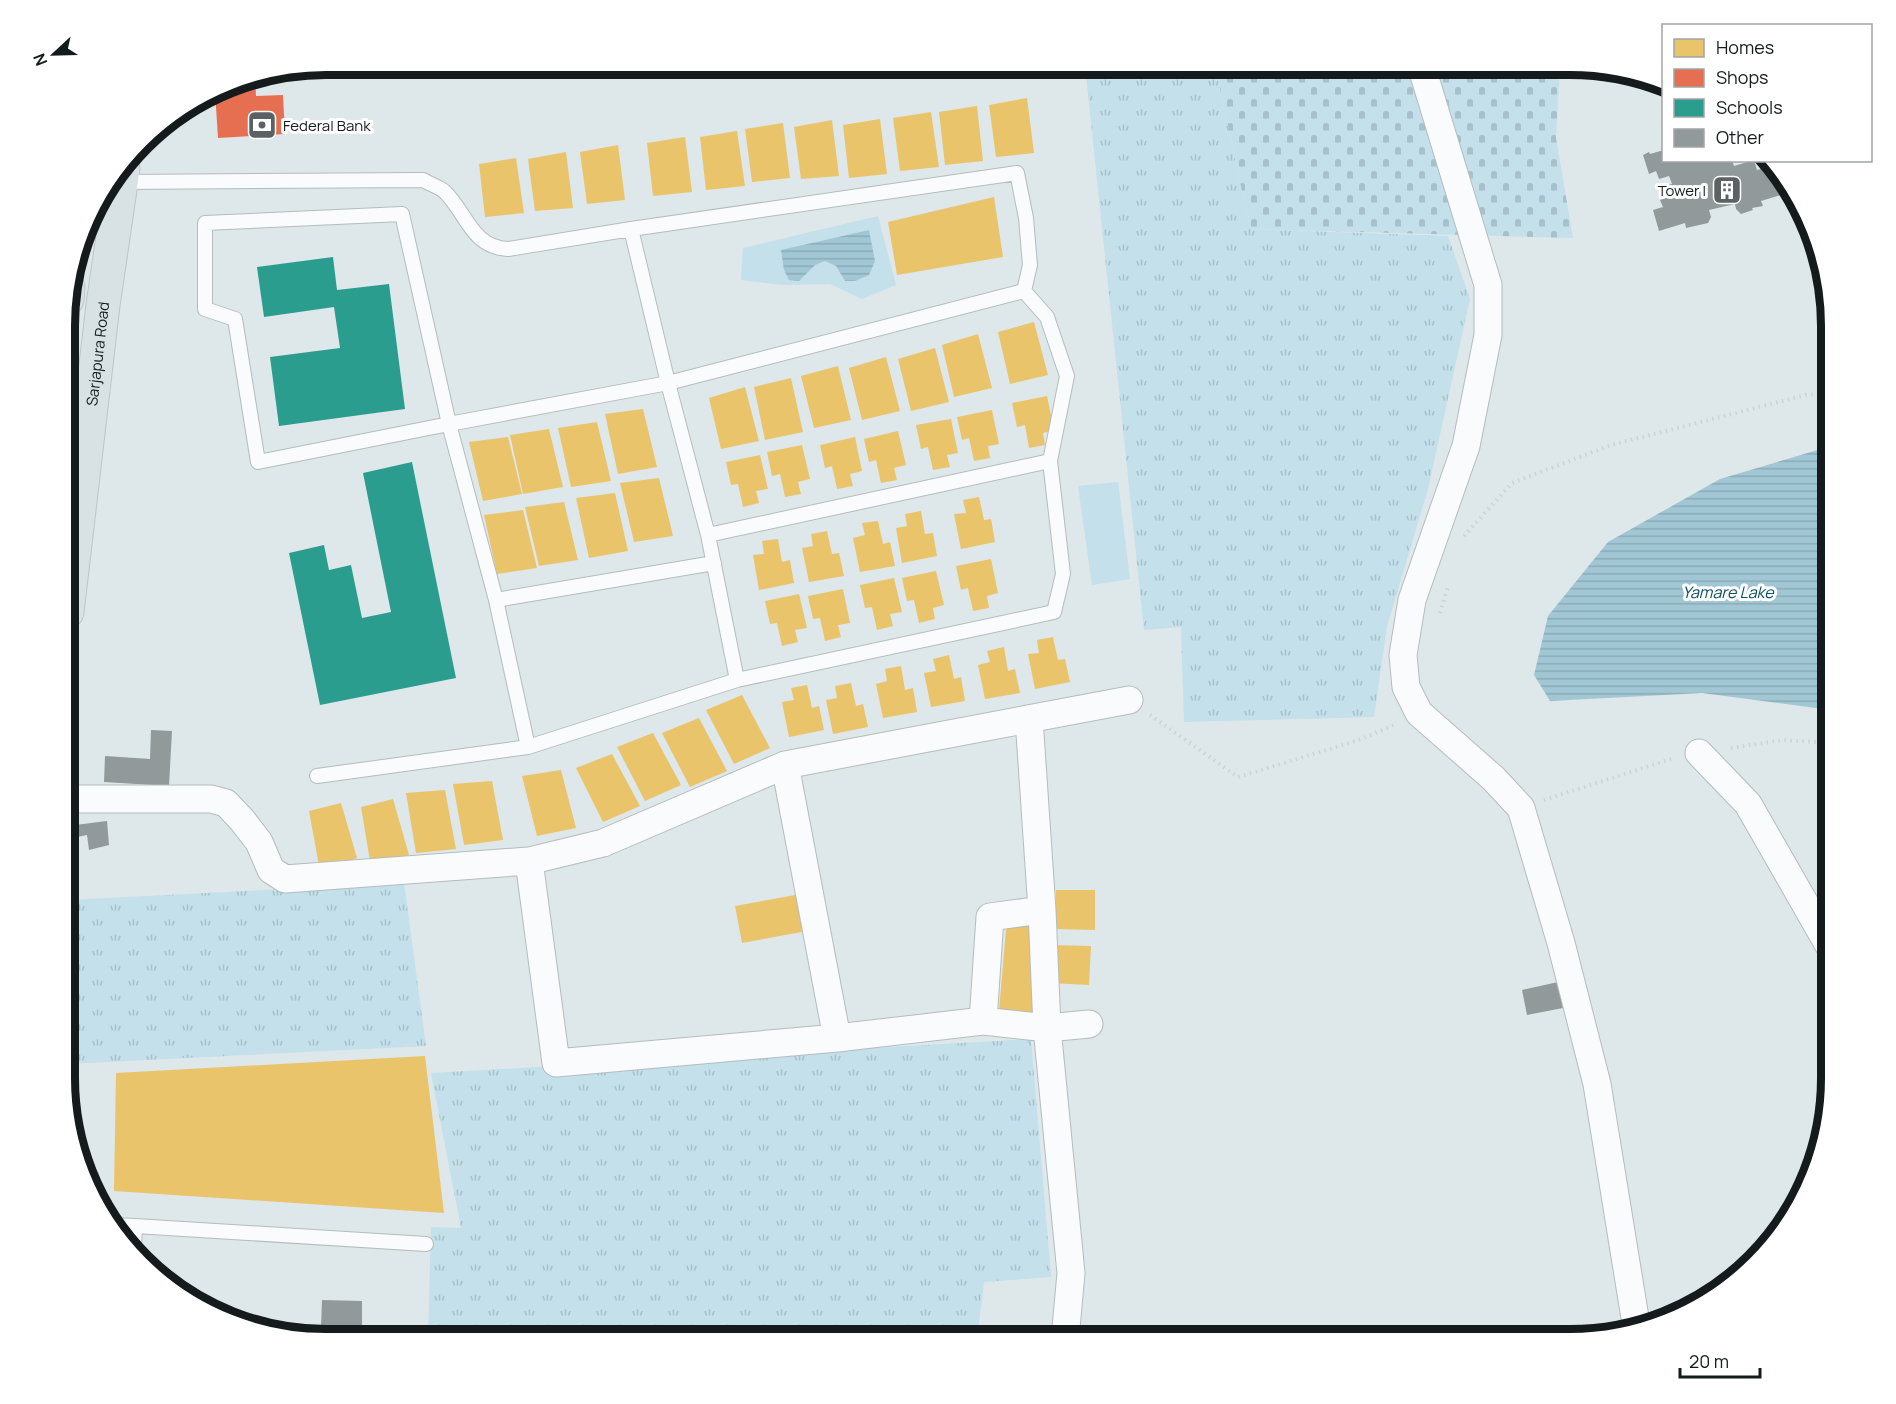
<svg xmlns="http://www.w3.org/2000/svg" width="1896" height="1404" viewBox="0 0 1896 1404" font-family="Manrope,sans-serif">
	<defs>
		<pattern id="grass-tufts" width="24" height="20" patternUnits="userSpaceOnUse" patternTransform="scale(1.5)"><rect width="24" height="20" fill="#c3e0eb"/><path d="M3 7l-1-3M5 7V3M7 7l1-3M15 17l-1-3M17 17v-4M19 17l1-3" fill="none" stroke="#a7c0c9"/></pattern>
		<pattern id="cemetery-stones" width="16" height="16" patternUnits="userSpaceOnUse" patternTransform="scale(1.5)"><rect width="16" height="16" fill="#c3e0eb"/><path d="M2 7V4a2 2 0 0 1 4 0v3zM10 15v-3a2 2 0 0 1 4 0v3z" fill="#a7c0c9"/></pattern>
		<pattern id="water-rules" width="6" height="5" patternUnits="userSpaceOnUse" patternTransform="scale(1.5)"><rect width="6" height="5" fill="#a2c7d4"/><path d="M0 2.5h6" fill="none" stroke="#8baab6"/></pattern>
	</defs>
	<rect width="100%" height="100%" fill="#dee7ea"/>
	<path fill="url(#grass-tufts)" d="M1085 65H1215L1250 229 1448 236 1470 299 1428 489 1387 626 1374 717 1184 722 1181 627 1144 630Z
		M404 883 426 1046 67 1064V900Z
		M1031 1039 1051 1277 984 1282 977 1339H428L431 1227 461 1228 431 1073Z"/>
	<path fill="url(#cemetery-stones)" d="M1215 65H1560L1556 138 1573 238 1250 229Z"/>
	<path fill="#c3e0eb" d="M878 216 896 285 862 299 830 284 782 285 741 280 743 248Z
		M1118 482 1130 579 1092 585 1078 486Z"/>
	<path fill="url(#water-rules)" d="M869 230 875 261 869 275 855 281H845L836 266 825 261 815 265 799 281 789 280 784 270 781 250Z
		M1831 446V710L1702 693 1550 701 1534 675 1548 616 1608 542 1720 479Z"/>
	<path fill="#e9c46a" d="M1027 98 1034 153 996 157 989 105Z
		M977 106 983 161 945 165 939 112Z
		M931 112 939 167 900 171 893 118Z
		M880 119 887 174 849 178 843 125Z
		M832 120 839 176 801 179 794 127Z
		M783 123 790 178 752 182 745 129Z
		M737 131 745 186 706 190 700 137Z
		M685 137 692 192 653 196 647 143Z
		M618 145 625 200 587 204 580 152Z
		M566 152 573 208 535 211 528 159Z
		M516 158 524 213 485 217 479 164Z
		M994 197 1003 257 897 275 888 222Z
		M1034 322 1048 375 1010 384 998 332Z
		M978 334 992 388 954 397 942 345Z
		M935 348 949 402 911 411 898 359Z
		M886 357 900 411 862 420 849 368Z
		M838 366 851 420 814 428 801 376Z
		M791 378 803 432 765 440 754 387Z
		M745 387 759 441 721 449 709 398Z
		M1047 396 1054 430 1043 433 1045 445 1029 448 1025 425 1017 427 1012 403Z
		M643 409 657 467 618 474 605 414Z
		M992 410 999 444 988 446 990 458 974 461 969 438 962 440 957 417Z
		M951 419 958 453 947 455 950 467 933 470 928 447 921 449 916 425Z
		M597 422 611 481 571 487 558 428Z
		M549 429 563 487 523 494 510 435Z
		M898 431 906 465 894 468 897 480 881 483 876 460 869 462 864 439Z
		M508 437 522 494 483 501 469 442Z
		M855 437 862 471 850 474 853 486 837 489 832 466 825 468 820 445Z
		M802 445 810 479 798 482 801 494 785 497 780 474 772 476 767 452Z
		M760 455 768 489 756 491 759 503 743 507 738 484 731 485 726 462Z
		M659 478 673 536 634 542 620 483Z
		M615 493 628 551 589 558 576 498Z
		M979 497 984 520 991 519 995 542 961 549 954 514 966 513 963 500Z
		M564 502 578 560 539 566 525 507Z
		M523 510 537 568 497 574 484 515Z
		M921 511 925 534 933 533 937 556 902 563 896 528 907 526 905 514Z
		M878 521 883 544 890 542 895 566 860 572 853 538 865 535 862 523Z
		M827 531 832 554 839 553 844 576 809 582 802 548 813 546 811 534Z
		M778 539 782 562 790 560 794 583 759 590 753 555 764 554 762 541Z
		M991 559 998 593 987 596 989 608 973 611 968 588 961 590 956 566Z
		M936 571 944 605 933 608 935 619 919 623 914 600 907 601 902 578Z
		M894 578 902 612 890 614 893 626 877 630 872 607 865 608 860 585Z
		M843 589 850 623 838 625 841 637 825 641 820 618 813 619 808 596Z
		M799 594 807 628 795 630 798 642 782 646 777 623 770 624 765 601Z
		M1053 637 1058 660 1065 659 1070 682 1035 689 1028 654 1039 653 1037 640Z
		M1004 647 1008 671 1015 669 1020 693 985 699 978 665 990 662 987 651Z
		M949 655 954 679 961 677 965 701 931 707 924 673 936 671 933 659Z
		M901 666 905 690 913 688 917 712 883 718 876 684 887 681 885 669Z
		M851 683 856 706 863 704 868 727 833 734 826 700 837 698 835 686Z
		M807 685 812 708 819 706 824 730 789 737 782 702 794 700 791 688Z
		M742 695 770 748 734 764 706 710Z
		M699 718 727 771 690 787 662 733Z
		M653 733 681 785 645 801 617 747Z
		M612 754 640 806 603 822 576 768Z
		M561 770 576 828 537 836 522 776Z
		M492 781 503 840 464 845 453 784Z
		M445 790 456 849 416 853 406 793Z
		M393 799 409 855 371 867 361 807Z
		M341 803 357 858 320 871 309 811Z
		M1056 890H1095V930L1056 929Z
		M801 894 807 931 742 943 735 906Z
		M1007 918 1041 921 1033 1014 999 1011Z
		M1050 945 1091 946 1089 985 1049 983Z
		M425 1056 444 1213 114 1191 116 1073Z"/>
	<path fill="#e76f51" d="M255 79 256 96 283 95 285 134 218 138 215 91 226 84Z"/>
	<path fill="#2a9d8f" d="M333 257 337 290 389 284 405 409 279 426 270 357 340 348 334 307 264 317 257 267Z
		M412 462 456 678 320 705 289 553 324 545 329 570 351 565 362 618 391 612 363 473Z"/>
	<path fill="#92999b" d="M1664 150V160H1732L1734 166 1754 160 1757 170 1768 167 1770 175 1775 174 1785 186 1787 193 1761 201 1763 206 1752 208 1753 210 1741 214 1736 209 1735 204 1709 210 1711 217 1708 223 1686 228 1685 223 1659 231 1653 210 1663 207 1660 200 1671 196 1667 185 1672 184 1669 176 1659 179 1656 171 1649 174 1643 155 1649 152 1650 154Z
		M151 730 172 731 169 786 104 782 105 756 150 759Z
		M107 821 109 845 89 850 87 835 67 839V826Z
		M1558 982 1563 1008 1527 1015 1522 990Z
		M322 1300 362 1301V1328L321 1327Z
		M316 1334 350 1335V1339H316Z"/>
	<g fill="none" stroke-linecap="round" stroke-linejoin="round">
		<g stroke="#b4bcbe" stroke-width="16">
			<path id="lane" d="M122 182 423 180C430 184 439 187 444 191 467 213 471 247 508 249L631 229 1017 173 1026 218 1030 265 1024 291
				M402 214 449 424 258 462 235 319 205 309V223Z
				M631 229 668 383 708 535 737 680
				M708 535 1050 461
				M496 600 714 563
				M317 776 528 747 737 680 1054 612 1063 574 1050 461 1067 376 1047 317 1024 291 668 383 449 424 496 600 528 747
				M113 1225 135 1226 134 1248
				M135 1226 426 1244"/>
		</g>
		<g stroke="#b4bcbe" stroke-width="29">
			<path id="street" d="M1421 65 1488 285V335L1466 446 1412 600 1403 655 1406 687 1419 713 1493 778 1521 808 1561 943 1597 1084 1636 1324
				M1699 753 1748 804 1831 949
				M785 765 837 1038 983 1021 1047 1028 1089 1024
				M67 799H211L226 803 242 820 259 842 271 870 285 879 529 861 603 843 785 765 1129 700
				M529 861 556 1063 837 1038
				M1042 910 1047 1028 1071 1273 1065 1339
				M983 1021 990 917 1042 910 1029 719"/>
		</g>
		<g stroke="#c0c4c6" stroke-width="35">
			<g id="primary">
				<path d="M67 299 68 288"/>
				<path id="s1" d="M67 612 103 305 123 169"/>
			</g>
		</g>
		<path stroke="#cfd2d3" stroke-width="4" stroke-dasharray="1.5 4.5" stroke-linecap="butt" d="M1511 65 1543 68 1557 65
			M1450 70 1476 65
			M1464 536 1512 483 1611 445 1806 395 1831 392
			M1440 613 1448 586
			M1150 715 1238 777 1359 740 1396 724
			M1731 748 1783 740 1831 743
			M1544 800 1674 758"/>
		<use href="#lane" stroke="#fafbfc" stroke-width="14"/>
		<use href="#street" stroke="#fafbfc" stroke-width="27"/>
		<use href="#primary" stroke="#d8e2e5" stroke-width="33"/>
	</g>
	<defs>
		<g id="bank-square" transform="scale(1.5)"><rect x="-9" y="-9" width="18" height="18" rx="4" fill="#5b6265" stroke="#fff"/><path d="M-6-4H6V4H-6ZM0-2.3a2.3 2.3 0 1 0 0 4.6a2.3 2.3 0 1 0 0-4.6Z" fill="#fff"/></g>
		<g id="building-square" transform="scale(1.5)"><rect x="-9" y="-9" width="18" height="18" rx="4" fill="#5b6265" stroke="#fff"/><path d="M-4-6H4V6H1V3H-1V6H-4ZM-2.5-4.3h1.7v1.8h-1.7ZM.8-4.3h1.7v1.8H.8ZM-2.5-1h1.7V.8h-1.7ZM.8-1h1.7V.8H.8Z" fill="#fff"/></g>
	</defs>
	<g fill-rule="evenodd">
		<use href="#bank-square" x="262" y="125"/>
		<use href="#building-square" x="1727" y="190"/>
	</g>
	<g text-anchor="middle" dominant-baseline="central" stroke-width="6" stroke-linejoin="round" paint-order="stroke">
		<g font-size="15" fill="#151b1d" stroke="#fff" text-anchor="start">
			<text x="283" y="125">Federal Bank</text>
			<text x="1706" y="190" text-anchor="end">Tower I</text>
		</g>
		<g font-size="15" fill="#151b1d" stroke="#fff">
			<text stroke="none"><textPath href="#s1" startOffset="260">Sarjapura Road</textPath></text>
		</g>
		<g font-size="16" font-style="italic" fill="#0e5163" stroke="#fff">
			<text x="1728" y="592">Yamare Lake</text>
		</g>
	</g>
	<path d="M0 0H1896V1404H0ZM326 75H1570A251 251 0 0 1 1821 326V1078A251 251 0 0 1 1570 1329H326A251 251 0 0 1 75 1078V326A251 251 0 0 1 326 75Z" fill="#fff" fill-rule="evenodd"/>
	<path fill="none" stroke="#151b1d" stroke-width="8" d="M326 75H1570A251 251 0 0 1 1821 326V1078A251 251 0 0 1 1570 1329H326A251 251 0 0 1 75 1078V326A251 251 0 0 1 326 75Z"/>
	<rect x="1662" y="24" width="210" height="138" fill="#ffffff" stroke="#a1a4a5" stroke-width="1.5"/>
	<rect x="1674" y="39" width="30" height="18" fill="#e9c46a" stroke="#a1a4a5" stroke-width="1.5"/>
	<text x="1716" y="54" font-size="18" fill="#151b1d">Homes</text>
	<rect x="1674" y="69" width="30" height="18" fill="#e76f51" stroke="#a1a4a5" stroke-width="1.5"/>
	<text x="1716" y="84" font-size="18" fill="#151b1d">Shops</text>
	<rect x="1674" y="99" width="30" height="18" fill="#2a9d8f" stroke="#a1a4a5" stroke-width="1.5"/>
	<text x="1716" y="114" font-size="18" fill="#151b1d">Schools</text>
	<rect x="1674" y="129" width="30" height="18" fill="#92999b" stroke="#a1a4a5" stroke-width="1.5"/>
	<text x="1716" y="144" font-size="18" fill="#151b1d">Other</text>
	<g transform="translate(54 54) rotate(248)" stroke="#ffffff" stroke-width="4.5" paint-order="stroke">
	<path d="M0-4.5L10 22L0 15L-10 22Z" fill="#151b1d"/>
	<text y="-9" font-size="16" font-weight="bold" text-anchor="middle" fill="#151b1d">N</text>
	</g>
	<path d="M1680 1368v9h80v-9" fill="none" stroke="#151b1d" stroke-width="3"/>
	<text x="1689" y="1368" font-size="18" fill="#151b1d" stroke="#ffffff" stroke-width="4.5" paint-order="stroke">20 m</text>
</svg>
